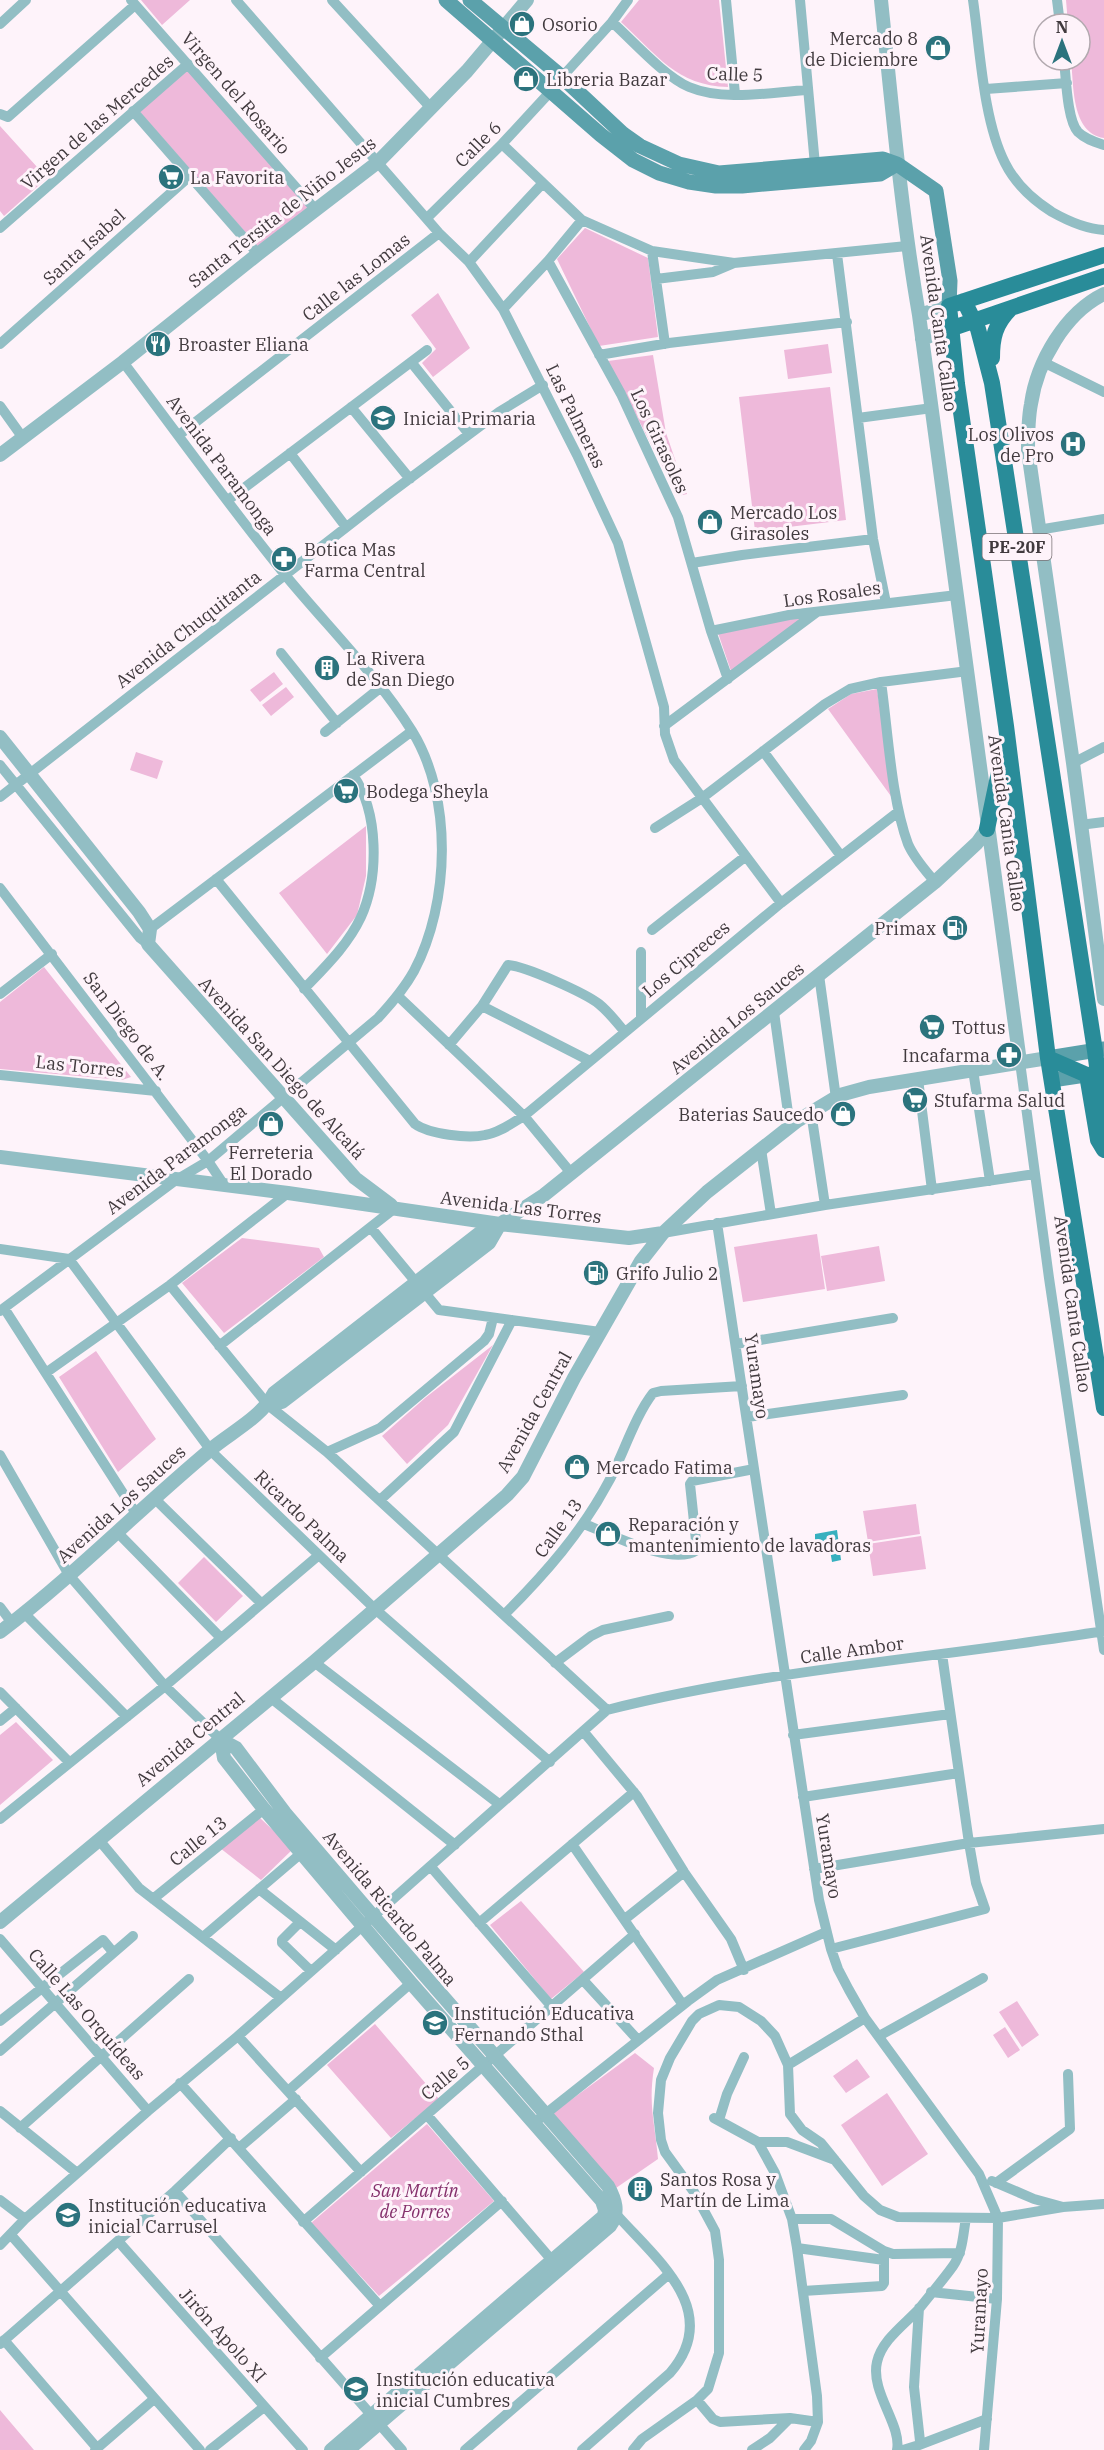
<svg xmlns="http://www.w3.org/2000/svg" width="1104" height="2450" viewBox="0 0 1104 2450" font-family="'IBM Plex Serif',serif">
	<rect width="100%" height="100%" fill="#fef3fa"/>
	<path fill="#eeb9da" d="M141 0H190L162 25Z
		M639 0H719L728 87C677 86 656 54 621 22Z
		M1066 0H1104V138C1071 133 1074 85 1071 60H1080V24H1068Z
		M188 70 309 208 259 248 139 111Z
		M0 126 47 178 4 216 0 211Z
		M585 228 648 258 658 337 599 346 557 259Z
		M438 293 470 348 433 377 422 363 436 349 411 315Z
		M828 344 832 373 788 379 784 350Z
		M653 355 666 433 687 494 678 496 608 361Z
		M830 387 846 520 755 531 739 397Z
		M807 616 731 671 718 633Z
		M274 672 283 684 260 702 250 690Z
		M286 687 294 697 271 716 262 705Z
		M877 689 893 799 828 709 851 694Z
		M136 752 163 761 157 779 130 770Z
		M366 826V876L357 915 327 954 279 893Z
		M44 967 131 1077 122 1080 0 1069V1002Z
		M817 1234 825 1289 743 1302 734 1247Z
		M242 1238 319 1248 324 1257 224 1333 182 1283Z
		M879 1246 885 1281 827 1291 821 1256Z
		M493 1345 448 1425 407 1464 382 1436 425 1398Z
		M96 1351 156 1439 118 1472 59 1377Z
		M916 1504 920 1534 868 1542 863 1511Z
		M921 1536 926 1569 873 1576 868 1544Z
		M204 1557 243 1596 216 1622 178 1583Z
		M16 1722 53 1760 0 1805V1735Z
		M259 1817 293 1849 261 1880 220 1848Z
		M521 1901 584 1972 551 1999 490 1925Z
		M1017 2001 1039 2035 1022 2047 999 2012Z
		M375 2024 439 2099 391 2138 327 2065Z
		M1005 2027 1020 2050 1008 2058 993 2035Z
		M635 2053 654 2068C648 2105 655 2123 658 2159L616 2188 553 2113Z
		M857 2059 870 2077 846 2093 833 2076Z
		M887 2093 928 2154 882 2186 841 2125Z
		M427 2124 494 2201 379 2296 311 2223Z
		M0 2410 34 2450H0Z"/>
	<path fill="#37b0bf" d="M837 1530 841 1560 832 1562 829 1544 820 1546 817 1550 812 1547 815 1543V1534Z"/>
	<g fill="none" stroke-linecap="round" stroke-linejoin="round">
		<path stroke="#92bec4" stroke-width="10" d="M131 0 315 209
			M236 0 439 233 469 262 503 309 577 455 618 543 664 707 665 734 674 760 781 903
			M332 0 431 108
			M726 0 735 94
			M800 0 815 165
			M973 0C980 48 983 120 1005 163 1015 183 1033 200 1052 212 1068 221 1085 229 1104 230
			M1057 0 1060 24
			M612 22C633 41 665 77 689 87 725 102 771 92 808 90
			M0 24 26 0
			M1064 60C1066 77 1067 120 1078 132 1085 139 1095 142 1104 145
			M562 77 612 22 628 0
			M986 89 1067 83
			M133 111 258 254
			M0 114 8 117 135 5
			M502 144 582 220 652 251 734 263 907 246
			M427 218 502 144 551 91
			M0 228 188 64
			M652 251 665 344
			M837 254 873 539 886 603
			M548 261 621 394 678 517 711 631 728 679
			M469 262 542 184
			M656 279 713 272 732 264
			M503 309 548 261 582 220
			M0 344 190 176
			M599 355 669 343 847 322
			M411 362 469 434
			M1043 362 1104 392
			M0 406 23 438
			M351 407 410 479
			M858 418 932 408
			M179 435 439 233
			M290 453 346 527
			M228 500 427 350
			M1038 530 1104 519
			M692 563 742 555 873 539
			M711 631 789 615 957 595
			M281 653 337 723
			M881 682C888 731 891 798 908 844 914 858 925 870 935 882
			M664 726 817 612
			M325 732 380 688
			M763 751 841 856
			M1073 763 1104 747
			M0 765 140 938 148 944
			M0 797 389 494 499 412 543 385
			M1080 825 1104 822
			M655 828 702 798 825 704 850 689 881 682 968 671
			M216 879 415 1124C429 1134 468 1139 485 1135 499 1133 512 1123 524 1116L781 903 898 812
			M0 888 208 1161 224 1185
			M150 929 412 731
			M652 930 746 856
			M819 975 836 1098
			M304 989C325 967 348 945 361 917 379 877 379 812 353 775
			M0 994 52 954
			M398 996 524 1116 571 1173
			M482 1006 590 1061
			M774 1012 790 1127
			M641 1019V952
			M449 1045 482 1006 508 965C525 966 585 993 599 1004 609 1012 617 1023 625 1032
			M1020 1062 1049 1278 1104 1650
			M973 1070 990 1181
			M0 1075 156 1091
			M918 1079 932 1190
			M811 1112 825 1205
			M761 1149 771 1214
			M717 1223 819 1900 831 1949 838 1969 849 1990 865 2018 979 2174 998 2218 997 2299 984 2450
			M371 1228 439 1310 600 1332
			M663 1233 825 1205 1035 1174
			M0 1249 69 1259 212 1452 375 1609 550 1762
			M170 1285 268 1405 327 1452 607 1710
			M4 1308 137 1515
			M0 1311 176 1180 208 1161 378 1018C391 1004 404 989 414 971 450 903 453 797 412 731 377 675 328 627 286 576 229 506 177 433 123 362
			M736 1344 893 1318
			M219 1346 395 1208
			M47 1372 170 1285 288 1193
			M747 1417 903 1395
			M327 1452 380 1428 484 1341 489 1334 493 1318
			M0 1455 69 1575 165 1686 221 1740
			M155 1499 261 1603
			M380 1500 454 1432 512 1320
			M584 1524C611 1534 672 1567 697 1550L690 1484 692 1481 754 1469
			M118 1533 221 1638
			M0 1607 12 1623
			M24 1613 127 1717
			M504 1615C545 1574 582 1532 609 1481 623 1455 635 1416 653 1393L661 1391 742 1386
			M314 1662 499 1804
			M555 1663 591 1636 603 1630 669 1616
			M0 1692 69 1762
			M271 1698 455 1845
			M0 1721 16 1708
			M583 1731 637 1796 684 1872 731 1939 744 1970
			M793 1735 950 1714
			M803 1797 959 1773
			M0 1819 165 1686 319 1555
			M99 1840 139 1888 281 1998
			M572 1844 683 2005
			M431 1867 552 2007
			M814 1869 969 1843 1104 1829
			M259 1889 336 1950
			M153 1899 264 1809
			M625 1919 684 1872
			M300 1922 282 1940V1943L311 1971
			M479 1923 634 1792
			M203 1937 305 1850
			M0 1939 148 2111
			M831 1949 985 1909 976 1883 969 1843 942 1654
			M583 1980 638 2040
			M0 2021 103 1940 113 1952
			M238 2036 361 2172
			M879 2036 983 1978
			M0 2051 133 1936
			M788 2065 865 2018
			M180 2083 379 2305
			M288 2091 411 1983
			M0 2111 77 2173
			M427 2115 556 2265
			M714 2118 758 2142H787L835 2160
			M719 2120 727 2094 744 2057
			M534 2123 688 2001 717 1980 826 1932
			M20 2128 189 1979
			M758 2142 775 2173 792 2219 797 2248 817 2396 818 2422 811 2441 804 2450
			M239 2148 296 2099
			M992 2181 1034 2199 1063 2207 1104 2204
			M996 2183 1070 2129 1068 2074
			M175 2191 402 2450
			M0 2200 25 2219
			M792 2219H831L884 2251 893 2254 960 2253
			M303 2222 635 1934
			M11 2235 200 2450
			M118 2241 303 2450
			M0 2245 25 2219 148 2111 238 2036 607 1710C769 1669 939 1658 1104 1631
			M797 2248 884 2260
			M803 2291 882 2286 884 2283V2251
			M931 2292 997 2299
			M4 2340 97 2448
			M0 2344 175 2191 231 2138
			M320 2358 502 2201
			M697 2400 713 2419 720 2422 790 2418
			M919 2445 987 2419
			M95 2450 154 2399
			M210 2450 264 2407
			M465 2450 669 2274
			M582 2450 670 2373C724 2311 656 2259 616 2214L609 2212
			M633 2450 642 2439 697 2400 708 2389 719 2353V2260L715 2231 694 2192 665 2152 661 2140 658 2113 661 2080 670 2058 692 2021 699 2014 719 2005 739 2007 761 2021 775 2036 788 2065 790 2114 802 2130 821 2143 864 2196 880 2210 898 2217 998 2218 1063 2207
			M752 2450 770 2438 790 2418 818 2422
			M897 2450C902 2425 870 2392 877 2362 882 2340 904 2325 919 2309 930 2295 943 2280 953 2266 963 2252 963 2234 966 2218
			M903 2450 919 2445 920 2441 914 2387 919 2308"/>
		<path stroke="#92bec4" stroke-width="14" d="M881 0C892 106 901 211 919 315L1020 1062
			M1104 294C1065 313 1037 362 1031 404 1028 419 1028 435 1028 451L1073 763 1104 999
			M919 315 949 306
			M922 339 950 329
			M0 455 123 362 258 254 378 162 467 71 527 0
			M0 737 139 912 150 929 148 944 355 1178 391 1205
			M0 1157 288 1193 500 1224 629 1238 663 1233
			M268 1405 282 1402 489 1243 500 1224
			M0 1632C74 1576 139 1509 210 1450 231 1432 261 1418 274 1393L481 1232 500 1224 544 1195 935 882 977 843 987 829
			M221 1740 236 1748 285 1813 373 1916 608 2186C615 2199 620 2212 610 2226L348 2450
			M221 1740 224 1758 264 1809 411 1983 602 2201 605 2210 604 2216 331 2450
			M0 1922 314 1662 507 1495 523 1477 574 1378 641 1261 663 1233 707 1192 797 1121 840 1095 869 1087 1048 1058"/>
		<path stroke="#5ba1ab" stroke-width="15" d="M446 0 601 135 633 160 659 173 689 182 716 186H742L880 174 897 164
			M470 0 562 77 623 134 640 146 679 164 719 173 883 159 897 164 936 191 950 281 949 306
			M1048 1058 1104 1049
			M1052 1080 1092 1074"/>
		<path stroke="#298c99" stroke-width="16" d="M1104 255 949 306 957 384 1006 726 1048 1058 1104 1408
			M964 301 978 329 992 383 1095 1051 1104 1120
			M950 329 1104 276
			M992 358C992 338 995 324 1010 309
			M987 829 1004 748
			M1048 1058 1087 1075 1098 1140 1104 1150"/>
	</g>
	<defs>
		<g id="shop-disc" transform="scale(1.35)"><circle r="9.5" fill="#2b737d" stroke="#fef3fa"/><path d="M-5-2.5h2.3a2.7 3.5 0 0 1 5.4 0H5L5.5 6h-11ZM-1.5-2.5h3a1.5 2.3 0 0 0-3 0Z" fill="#fff"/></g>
		<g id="supermarket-disc" transform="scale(1.35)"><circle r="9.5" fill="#2b737d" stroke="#fef3fa"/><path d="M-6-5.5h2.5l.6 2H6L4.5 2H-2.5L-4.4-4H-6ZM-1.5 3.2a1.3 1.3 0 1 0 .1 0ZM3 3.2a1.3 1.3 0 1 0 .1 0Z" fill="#fff"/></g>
		<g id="restaurant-disc" transform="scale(1.35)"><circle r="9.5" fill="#2b737d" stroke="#fef3fa"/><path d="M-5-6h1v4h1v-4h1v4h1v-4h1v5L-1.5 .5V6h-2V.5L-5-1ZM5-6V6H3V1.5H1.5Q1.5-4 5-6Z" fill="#fff"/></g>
		<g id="school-disc" transform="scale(1.35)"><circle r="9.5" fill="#2b737d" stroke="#fef3fa"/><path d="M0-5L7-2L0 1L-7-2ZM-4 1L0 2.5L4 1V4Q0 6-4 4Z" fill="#fff"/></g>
		<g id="hospital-disc" transform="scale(1.35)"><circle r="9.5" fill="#2b737d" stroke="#fef3fa"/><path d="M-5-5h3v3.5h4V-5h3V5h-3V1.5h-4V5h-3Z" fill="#fff"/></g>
		<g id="pharmacy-disc" transform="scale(1.35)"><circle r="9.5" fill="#2b737d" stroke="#fef3fa"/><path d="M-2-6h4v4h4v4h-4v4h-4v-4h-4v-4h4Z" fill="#fff"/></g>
		<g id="building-disc" transform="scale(1.35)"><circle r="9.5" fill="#2b737d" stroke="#fef3fa"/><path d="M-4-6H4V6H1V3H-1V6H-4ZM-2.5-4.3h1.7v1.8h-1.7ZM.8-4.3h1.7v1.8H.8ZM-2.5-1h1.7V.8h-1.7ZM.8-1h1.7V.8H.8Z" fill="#fff"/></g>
		<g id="fuel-disc" transform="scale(1.35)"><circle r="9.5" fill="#2b737d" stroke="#fef3fa"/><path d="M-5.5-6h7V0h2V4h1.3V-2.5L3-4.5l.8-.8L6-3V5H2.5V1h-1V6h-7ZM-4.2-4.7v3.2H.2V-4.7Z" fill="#fff"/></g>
	</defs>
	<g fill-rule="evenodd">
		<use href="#shop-disc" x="522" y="24"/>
		<use href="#shop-disc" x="938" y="48"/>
		<use href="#shop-disc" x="526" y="79"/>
		<use href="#supermarket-disc" x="171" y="177"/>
		<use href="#restaurant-disc" x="158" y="344"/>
		<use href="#school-disc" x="383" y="418"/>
		<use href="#hospital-disc" x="1073" y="444"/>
		<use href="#shop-disc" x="710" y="522"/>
		<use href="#pharmacy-disc" x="284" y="559"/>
		<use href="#building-disc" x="327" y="668"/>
		<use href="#supermarket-disc" x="346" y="791"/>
		<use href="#fuel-disc" x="955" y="928"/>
		<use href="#supermarket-disc" x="932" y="1027"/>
		<use href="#pharmacy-disc" x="1009" y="1055"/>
		<use href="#supermarket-disc" x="915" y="1100"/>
		<use href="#shop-disc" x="843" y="1114"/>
		<use href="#shop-disc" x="271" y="1124"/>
		<use href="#fuel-disc" x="596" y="1273"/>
		<use href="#shop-disc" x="577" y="1467"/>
		<use href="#shop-disc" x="608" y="1534"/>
		<use href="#school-disc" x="435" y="2023"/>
		<use href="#building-disc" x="640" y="2189"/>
		<use href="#school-disc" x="68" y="2215"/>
		<use href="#school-disc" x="356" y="2389"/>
	</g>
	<g text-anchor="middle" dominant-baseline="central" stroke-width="6" stroke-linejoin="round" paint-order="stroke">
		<rect fill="#fef3fa" stroke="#7a7276" stroke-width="1.5" x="982.5" y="534" width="69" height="26" rx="4.5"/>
		<g font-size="16" font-weight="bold" fill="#413a3e">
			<text x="1017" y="547">PE-20F</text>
		</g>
		<g font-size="18" fill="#413a3e" stroke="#fef3fa" text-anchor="start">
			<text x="542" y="24">Osorio</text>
			<text x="918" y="38" text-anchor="end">Mercado 8<tspan x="918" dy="21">de Diciembre</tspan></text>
			<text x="546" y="79">Libreria Bazar</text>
			<text x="190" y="177">La Favorita</text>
			<text x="178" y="344">Broaster Eliana</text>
			<text x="403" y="418">Inicial Primaria</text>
			<text x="1054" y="434" text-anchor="end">Los Olivos<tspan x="1054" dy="21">de Pro</tspan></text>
			<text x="730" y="512">Mercado Los<tspan x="730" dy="21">Girasoles</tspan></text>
			<text x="304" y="549">Botica Mas<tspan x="304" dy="21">Farma Central</tspan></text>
			<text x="346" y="658">La Rivera<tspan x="346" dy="21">de San Diego</tspan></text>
			<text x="366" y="791">Bodega Sheyla</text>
			<text x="936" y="928" text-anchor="end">Primax</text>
			<text x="952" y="1027">Tottus</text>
			<text x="990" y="1055" text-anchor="end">Incafarma</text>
			<text x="934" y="1100">Stufarma Salud</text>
			<text x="824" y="1114" text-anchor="end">Baterias Saucedo</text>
			<text x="271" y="1152" text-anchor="middle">Ferreteria<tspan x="271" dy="21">El Dorado</tspan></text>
			<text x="616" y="1273">Grifo Julio 2</text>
			<text x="596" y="1467">Mercado Fatima</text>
			<text x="628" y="1524">Reparación y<tspan x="628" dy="21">mantenimiento de lavadoras</tspan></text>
			<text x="454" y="2013">Institución Educativa<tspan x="454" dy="21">Fernando Sthal</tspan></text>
			<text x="660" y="2179">Santos Rosa y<tspan x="660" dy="21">Martín de Lima</tspan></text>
			<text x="88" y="2205">Institución educativa<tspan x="88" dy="21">inicial Carrusel</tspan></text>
			<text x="376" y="2379">Institución educativa<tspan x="376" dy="21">inicial Cumbres</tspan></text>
		</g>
		<g font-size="18" fill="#413a3e" stroke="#fef3fa">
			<text transform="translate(735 74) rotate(2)">Calle 5</text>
			<text transform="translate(236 93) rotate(49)">Virgen del Rosario</text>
			<text transform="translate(97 122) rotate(-41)">Virgen de las Mercedes</text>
			<text transform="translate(478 144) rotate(-45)">Calle 6</text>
			<text transform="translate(282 212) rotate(-38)">Santa Tersita de Niño Jesus</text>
			<text transform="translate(84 247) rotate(-42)">Santa Isabel</text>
			<text transform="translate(356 277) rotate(-38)">Calle las Lomas</text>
			<text transform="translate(939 323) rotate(82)">Avenida Canta Callao</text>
			<text transform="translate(576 416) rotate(64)">Las Palmeras</text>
			<text transform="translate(660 441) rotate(65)">Los Girasoles</text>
			<text transform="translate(222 465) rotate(53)">Avenida Paramonga</text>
			<text transform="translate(832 594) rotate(-8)">Los Rosales</text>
			<text transform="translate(188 629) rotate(-38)">Avenida Chuquitanta</text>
			<text transform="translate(1007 823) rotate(82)">Avenida Canta Callao</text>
			<text transform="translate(686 959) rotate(-40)">Los Cipreces</text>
			<text transform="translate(737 1018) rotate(-39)">Avenida Los Sauces</text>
			<text transform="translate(127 1026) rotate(53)">San Diego de A.</text>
			<text transform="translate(80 1066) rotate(6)">Las Torres</text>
			<text transform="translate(282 1068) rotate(48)">Avenida San Diego de Alcalá</text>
			<text transform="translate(176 1159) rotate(-37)">Avenida Paramonga</text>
			<text transform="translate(521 1207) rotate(7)">Avenida Las Torres</text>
			<text transform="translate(1073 1304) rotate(82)">Avenida Canta Callao</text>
			<text transform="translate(757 1376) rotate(82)">Yuramayo</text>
			<text transform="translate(534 1412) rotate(-61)">Avenida Central</text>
			<text transform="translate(121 1504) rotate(-42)">Avenida Los Sauces</text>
			<text transform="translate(302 1516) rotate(44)">Ricardo Palma</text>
			<text transform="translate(558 1528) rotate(-54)">Calle 13</text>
			<text transform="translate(852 1650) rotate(-8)">Calle Ambor</text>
			<text transform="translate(190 1739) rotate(-40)">Avenida Central</text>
			<text transform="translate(198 1841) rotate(-39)">Calle 13</text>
			<text transform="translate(829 1856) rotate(81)">Yuramayo</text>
			<text transform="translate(390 1908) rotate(50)">Avenida Ricardo Palma</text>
			<text transform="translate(87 2014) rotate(49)">Calle Las Orquídeas</text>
			<text transform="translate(445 2078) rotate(-40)">Calle 5</text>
			<text transform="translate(979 2311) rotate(-87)">Yuramayo</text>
			<text transform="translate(223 2335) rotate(48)">Jirón Apolo XI</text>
		</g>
		<g font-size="18" font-style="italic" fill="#85306c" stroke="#fef3fa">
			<text x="415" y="2190">San Martín<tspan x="415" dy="21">de Porres</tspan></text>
		</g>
	</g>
	<g transform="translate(1062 42)"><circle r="28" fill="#fef3fa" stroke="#b2a9af" stroke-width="1.5"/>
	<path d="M0-4.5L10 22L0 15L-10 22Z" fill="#2b737d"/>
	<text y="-9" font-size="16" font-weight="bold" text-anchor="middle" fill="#413a3e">N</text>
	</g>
</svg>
